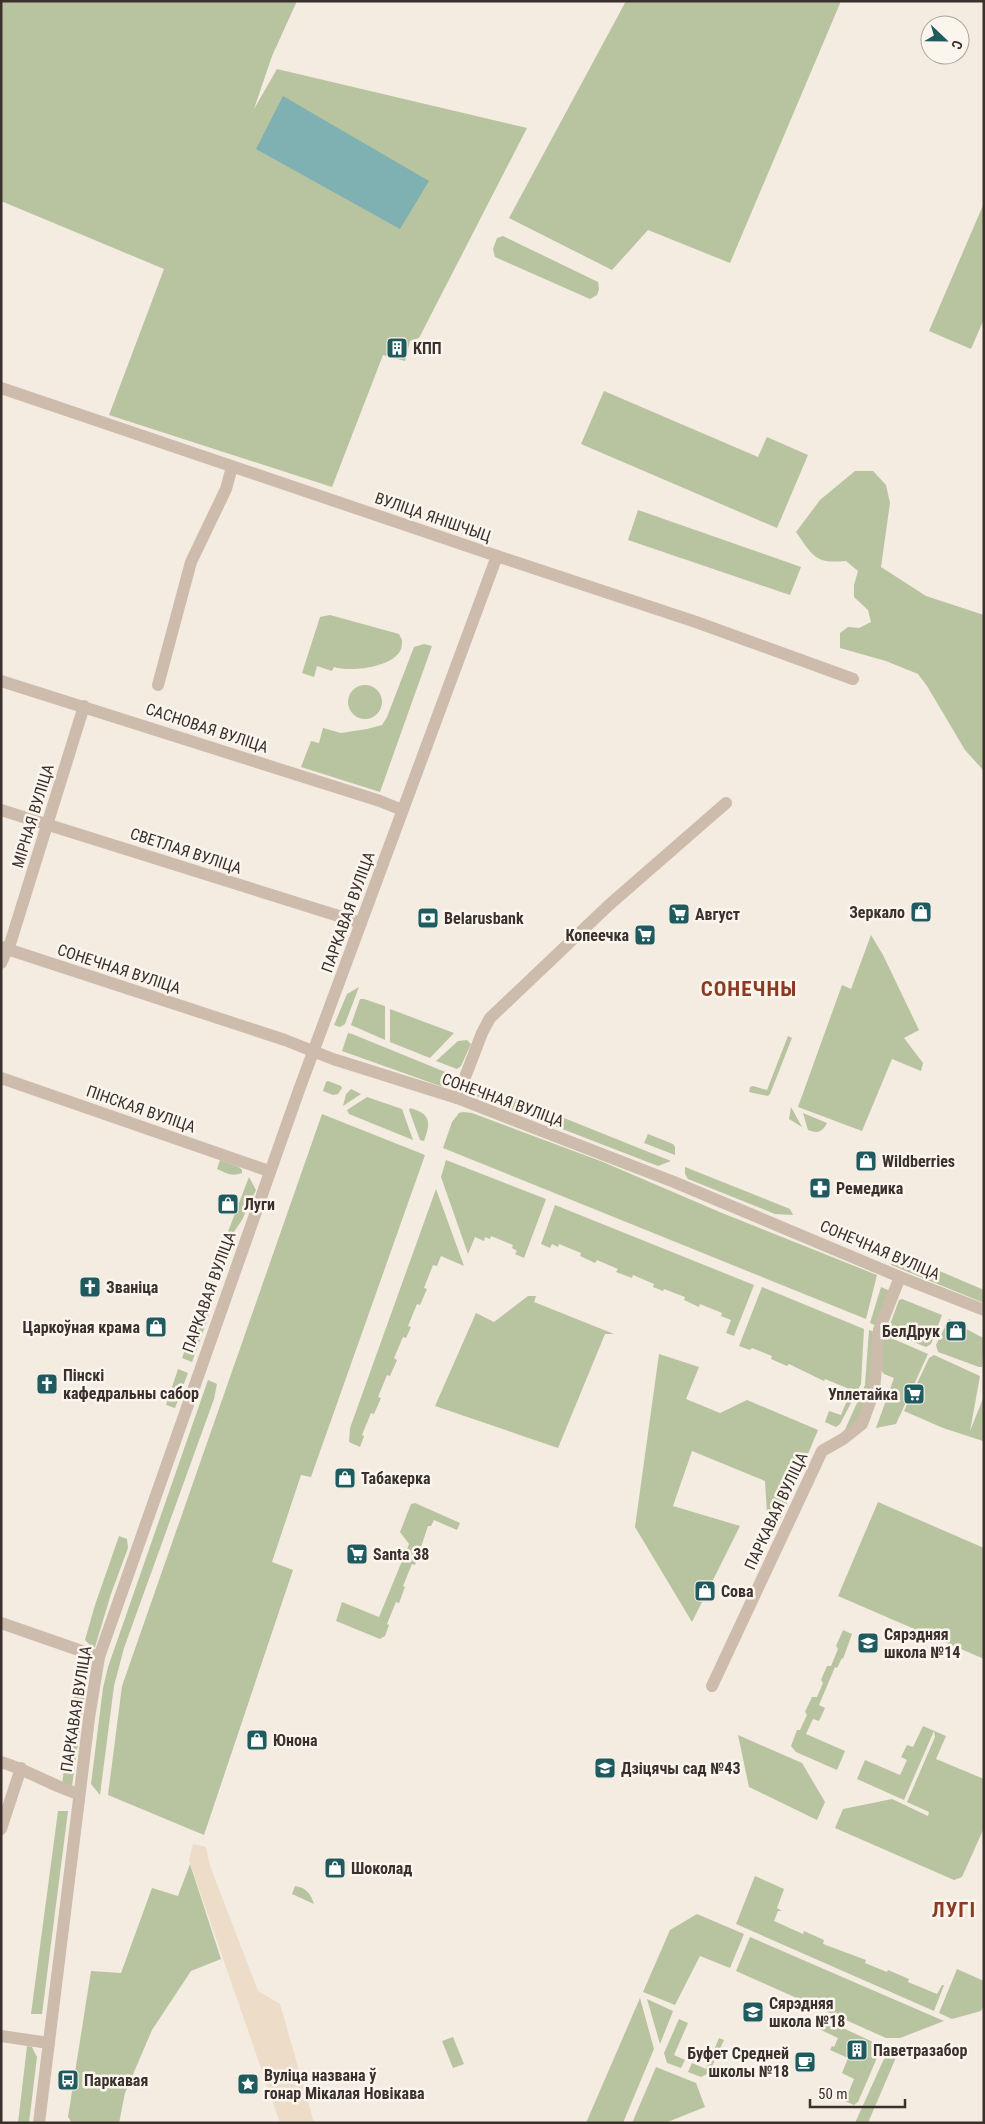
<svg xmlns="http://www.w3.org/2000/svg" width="985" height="2124" viewBox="0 0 985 2124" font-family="'Roboto Condensed',sans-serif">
	<rect width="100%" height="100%" fill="#f4ebe1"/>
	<path fill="#b8c4a0" d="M1 1H297L272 56 254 109 277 69 527 128 419 338 410 341 405 361 383 355 332 487 109 415 164 269 1 201Z
		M626 1H841L730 263 648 230 612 270 509 218Z
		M984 203V319L971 349 929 331Z
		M503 236 598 282 599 289 597 295 590 299 495 257 493 249 497 238Z
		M604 391 758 457 767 437 808 455 777 528 581 444Z
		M855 471H873L886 485 890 503 881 567 926 596 984 615V771L965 750 927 686 918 674 886 661 840 648V633L848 627 859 628 871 622 868 610 854 597V585L858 571 846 561C815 564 813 556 796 532L820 500Z
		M638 510 801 567 790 595 628 540Z
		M330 615 399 634 402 640C402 645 402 650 398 654 386 668 350 672 334 667L332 671 317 666 314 677 302 673 320 617Z
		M424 644 432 646 380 792 301 767 311 741 319 743 323 728 341 733 367 729 382 725 387 717 414 647Z
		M348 702a17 17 0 1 1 34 0a17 17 0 1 1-34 0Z
		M871 935 883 955 919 1030 904 1038 923 1063 921 1071 892 1059 862 1131 798 1107 842 985 851 989Z
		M359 987 345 1024 340 1027 334 1025 347 994Z
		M360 999H364L385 1006V1040L351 1025Z
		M390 1009 454 1033 430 1058 390 1042Z
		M348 1033 352 1034 460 1078 458 1083 448 1087H443L342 1051Z
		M788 1036 792 1038 770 1094 768 1096 749 1092 750 1087 753 1086 767 1090Z
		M467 1040 471 1044 461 1066 457 1069 436 1061 458 1041Z
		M467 1079 671 1161 658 1166 474 1095 466 1086Z
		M328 1081 341 1086 342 1088 338 1094 333 1095 323 1091 326 1082Z
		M351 1089 361 1094 343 1106 346 1094Z
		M367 1097 402 1109 413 1140 349 1114 347 1110Z
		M791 1107 802 1127 789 1119Z
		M410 1108C431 1114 431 1122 424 1141L420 1140 409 1110Z
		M463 1112 472 1113 603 1162 722 1213 877 1275 866 1319 443 1148 452 1122 459 1113Z
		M803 1113 827 1123C822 1132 818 1134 808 1130Z
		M322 1114 425 1155 311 1477 301 1475 272 1562 293 1570 204 1835 108 1795 122 1686Z
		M648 1134 673 1144 675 1147V1155L644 1143Z
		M220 1160 239 1167 242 1170V1173C232 1177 226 1173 217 1169Z
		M446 1160 546 1199 524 1258 515 1254 517 1251 512 1248 513 1245 491 1236 490 1239 485 1237 484 1241 475 1237 468 1254 441 1177Z
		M685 1167 790 1209 793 1215 775 1214 688 1179 685 1174Z
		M249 1177 256 1190 242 1220 225 1245 224 1242Z
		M436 1189 464 1266 441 1256 437 1266 433 1265 424 1288 427 1289 420 1305 417 1304 408 1326 411 1327 406 1338 403 1337 394 1358 397 1360 390 1376 387 1375 378 1397 381 1398 374 1414 371 1413 362 1435 364 1436 360 1447 349 1442 350 1428Z
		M555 1205 754 1285 734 1336 726 1333 731 1320 721 1316 722 1313 700 1304 699 1307 684 1300 685 1297 664 1289 663 1291 653 1287 654 1284 633 1275 632 1278 616 1272 618 1269 597 1260 595 1263 580 1256 581 1253 559 1244 558 1247 552 1244 550 1248 541 1244Z
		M857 1234 883 1245 882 1258 852 1238Z
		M895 1252 984 1290V1303L891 1265Z
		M213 1281 208 1318 192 1362 182 1358 209 1283Z
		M762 1287 864 1329 861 1384 840 1424 836 1427 825 1422 829 1411 841 1415 850 1393 846 1390 847 1388 825 1379 824 1381 789 1364 787 1366 771 1359 772 1356 752 1348 750 1350 739 1346Z
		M881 1287 890 1291 877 1326 870 1323Z
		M528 1296H536L534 1302 614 1334H605L558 1448 435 1406 476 1313 494 1322Z
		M902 1299 942 1315 931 1344 926 1347 891 1333 888 1330 899 1300Z
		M949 1319C961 1325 970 1332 984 1338L982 1367H979L938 1352 936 1345Z
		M869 1330 875 1332 870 1390 857 1421 843 1434 865 1385Z
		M882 1334 928 1354 896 1424 876 1428 894 1378 884 1374 881 1370Z
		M659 1354 699 1367 686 1399 720 1413 747 1400 818 1430 781 1518 767 1513 765 1481 692 1451 673 1506 740 1526 692 1622 635 1527Z
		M934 1355 980 1376 970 1431 984 1396 983 1441 943 1428 904 1411 929 1358Z
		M178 1369 188 1373 175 1408 166 1405Z
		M208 1380 217 1384 214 1399 124 1648 114 1686 100 1795 91 1784 103 1688 108 1667Z
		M878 1502 984 1548V1659L838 1596Z
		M415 1503 460 1523 457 1530 434 1520 431 1526H428L415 1565 412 1564 403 1586 405 1587 399 1603 396 1602 387 1624 389 1625 385 1636 380 1639 336 1621 342 1602 379 1617 409 1544 400 1532 411 1504Z
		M119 1536 127 1539 128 1548 111 1594 95 1647 93 1648 85 1640 95 1605Z
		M843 1630 852 1634 843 1659 842 1658 837 1668 835 1667 819 1705 825 1708 819 1721 813 1719 806 1734 845 1751 837 1770 796 1752 791 1746 797 1730H800L807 1715 805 1712 812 1697H817L823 1683 821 1680 827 1666H831L838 1649 836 1646Z
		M79 1659H87L89 1665 72 1786 62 1784Z
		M923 1726 946 1736 936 1759 984 1779V1828L962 1877 954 1880 835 1828 843 1809 892 1799 928 1816 929 1812 907 1802 935 1737 934 1731 904 1800 857 1779 865 1760 900 1775 907 1760 901 1757 907 1745 913 1747Z
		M738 1735 802 1763 825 1802 817 1820 749 1787Z
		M58 1811H68L42 2014H31Z
		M190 1864 221 1959 191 1971 152 2030 125 2093 119 2123H72L68 2117 91 1971 121 1973 152 1888 178 1896Z
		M755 1876 784 1889 777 1908 782 1911H778L774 1921 803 1934 804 1931 824 1940 823 1944 866 1960 865 1963 887 1972 888 1970 909 1979 908 1982 937 1994 942 1985H944L934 2011 736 1924Z
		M295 1886C307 1888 310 1893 314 1904L292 1894Z
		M697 1914 744 1934 730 1968 700 1956 675 2005 643 1992 670 1930Z
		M750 1937 944 2021 900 2038H886L736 1971Z
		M957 1969 984 1981V2005L981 2011 952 2019 939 2013Z
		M640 1998 654 2049 623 2123H586Z
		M647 1999 673 2011 660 2044Z
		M679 2019 688 2023 674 2055 685 2060 681 2068 667 2063 664 2053Z
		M824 2021H828L875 2043 879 2053 858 2102 854 2105 845 2101 854 2079 842 2073 848 2058 830 2050 832 2046 834 2047 838 2038 817 2028 819 2023Z
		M453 2037 464 2064 453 2068 442 2041Z
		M719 2038 724 2040 709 2073 701 2077 688 2072 692 2063 706 2069Z
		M27 2046 32 2047 37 2057 29 2123H18Z
		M891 2054 897 2055 868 2123H855L883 2061 886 2056Z
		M656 2067 696 2083 705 2107 665 2123H632Z"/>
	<path fill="#ecdcc8" d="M193 1844 206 1847 210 1866 258 1991 280 2004 314 2123H280L189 1860Z"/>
	<path fill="#7fb0b2" d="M283 96 429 181 400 229 256 149Z"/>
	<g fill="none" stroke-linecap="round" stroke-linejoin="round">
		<path stroke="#cdbbac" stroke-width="12" d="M497 556 696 622 853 679
			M1 681 380 801 402 810
			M158 685 191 562 226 489 232 467
			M1 810 361 923
			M1 963 11 941 84 706
			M1 1078 269 1171
			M457 1098 482 1033 490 1018 609 905 726 803
			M1 1623 99 1657
			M712 1686 822 1451 843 1439 862 1424 874 1391 879 1330 900 1277
			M1 1762C28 1770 52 1786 79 1794
			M1 1829 21 1768
			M1 2036 49 2043"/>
		<path stroke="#cdbbac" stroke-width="12" d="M1 388 497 556 299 1090 99 1657 89 1718 39 2123
			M1 947 285 1040 333 1059 457 1098 674 1182 900 1277 984 1310"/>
	</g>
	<defs>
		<g id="building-square" transform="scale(1.125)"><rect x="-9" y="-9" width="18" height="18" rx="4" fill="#1f5a5e" stroke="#fbf5ee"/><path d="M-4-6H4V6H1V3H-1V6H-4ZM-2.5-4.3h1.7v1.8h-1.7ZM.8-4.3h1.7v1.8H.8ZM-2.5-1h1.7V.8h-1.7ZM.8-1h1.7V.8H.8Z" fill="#fff"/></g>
		<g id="shop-square" transform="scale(1.125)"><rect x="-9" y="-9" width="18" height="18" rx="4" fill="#1f5a5e" stroke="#fbf5ee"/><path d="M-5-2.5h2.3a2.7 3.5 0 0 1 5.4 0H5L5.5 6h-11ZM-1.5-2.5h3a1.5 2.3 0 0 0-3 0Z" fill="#fff"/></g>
		<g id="supermarket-square" transform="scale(1.125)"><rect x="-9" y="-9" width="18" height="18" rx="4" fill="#1f5a5e" stroke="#fbf5ee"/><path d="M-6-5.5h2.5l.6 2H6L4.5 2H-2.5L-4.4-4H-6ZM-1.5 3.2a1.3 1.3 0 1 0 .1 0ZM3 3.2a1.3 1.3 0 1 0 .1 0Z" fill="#fff"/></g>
		<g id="bank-square" transform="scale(1.125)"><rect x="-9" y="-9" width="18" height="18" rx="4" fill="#1f5a5e" stroke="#fbf5ee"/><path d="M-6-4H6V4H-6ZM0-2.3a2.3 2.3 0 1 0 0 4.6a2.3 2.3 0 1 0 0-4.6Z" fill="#fff"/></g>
		<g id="pharmacy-square" transform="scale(1.125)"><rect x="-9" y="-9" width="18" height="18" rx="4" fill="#1f5a5e" stroke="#fbf5ee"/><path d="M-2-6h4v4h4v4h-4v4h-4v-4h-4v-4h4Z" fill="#fff"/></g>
		<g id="church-square" transform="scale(1.125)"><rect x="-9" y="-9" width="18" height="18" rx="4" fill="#1f5a5e" stroke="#fbf5ee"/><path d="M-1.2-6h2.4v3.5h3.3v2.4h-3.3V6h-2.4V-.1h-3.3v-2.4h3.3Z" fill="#fff"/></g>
		<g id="school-square" transform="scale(1.125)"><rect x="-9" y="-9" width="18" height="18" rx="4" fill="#1f5a5e" stroke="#fbf5ee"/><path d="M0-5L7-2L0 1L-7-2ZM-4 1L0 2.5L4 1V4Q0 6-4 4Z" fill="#fff"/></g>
		<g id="cafe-square" transform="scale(1.125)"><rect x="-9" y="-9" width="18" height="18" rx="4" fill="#1f5a5e" stroke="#fbf5ee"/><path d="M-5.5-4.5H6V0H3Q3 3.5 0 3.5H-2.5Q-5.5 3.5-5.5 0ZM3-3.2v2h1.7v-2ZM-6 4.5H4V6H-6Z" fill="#fff"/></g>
		<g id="bus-square" transform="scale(1.125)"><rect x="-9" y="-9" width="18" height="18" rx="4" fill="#1f5a5e" stroke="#fbf5ee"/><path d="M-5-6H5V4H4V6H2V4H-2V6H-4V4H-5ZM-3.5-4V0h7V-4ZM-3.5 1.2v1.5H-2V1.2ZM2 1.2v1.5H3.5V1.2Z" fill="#fff"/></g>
		<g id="sight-square" transform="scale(1.125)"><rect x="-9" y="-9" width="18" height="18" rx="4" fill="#1f5a5e" stroke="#fbf5ee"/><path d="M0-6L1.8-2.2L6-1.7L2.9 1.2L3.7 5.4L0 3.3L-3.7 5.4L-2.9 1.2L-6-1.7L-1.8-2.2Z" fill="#fff"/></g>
	</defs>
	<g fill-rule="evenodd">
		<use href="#building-square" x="397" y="348"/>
		<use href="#shop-square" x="921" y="912"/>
		<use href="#supermarket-square" x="679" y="914"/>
		<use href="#bank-square" x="428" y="918"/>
		<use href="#supermarket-square" x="645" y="935"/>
		<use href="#shop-square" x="866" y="1161"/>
		<use href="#pharmacy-square" x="820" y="1188"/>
		<use href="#shop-square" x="228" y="1204"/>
		<use href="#church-square" x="90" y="1287"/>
		<use href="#shop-square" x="156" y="1327"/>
		<use href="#shop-square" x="956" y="1331"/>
		<use href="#church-square" x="47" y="1384"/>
		<use href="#supermarket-square" x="914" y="1394"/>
		<use href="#shop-square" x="345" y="1478"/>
		<use href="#supermarket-square" x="357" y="1554"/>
		<use href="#shop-square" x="705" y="1591"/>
		<use href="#school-square" x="868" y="1643"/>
		<use href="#shop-square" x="257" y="1740"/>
		<use href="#school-square" x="605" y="1768"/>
		<use href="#shop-square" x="335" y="1868"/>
		<use href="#school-square" x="753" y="2012"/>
		<use href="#building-square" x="857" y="2050"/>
		<use href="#cafe-square" x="805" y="2062"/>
		<use href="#bus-square" x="68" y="2080"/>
		<use href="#sight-square" x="248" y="2084"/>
	</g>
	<g text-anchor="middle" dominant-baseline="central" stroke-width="5" stroke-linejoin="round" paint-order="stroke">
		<g font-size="16" font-weight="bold" fill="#3b302b" stroke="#fbf5ee" text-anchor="start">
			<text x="413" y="348">КПП</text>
			<text x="905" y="912" text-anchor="end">Зеркало</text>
			<text x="695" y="914">Август</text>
			<text x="444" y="918">Belarusbank</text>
			<text x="629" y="935" text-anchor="end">Копеечка</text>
			<text x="882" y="1161">Wildberries</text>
			<text x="836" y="1188">Ремедика</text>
			<text x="244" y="1204">Луги</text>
			<text x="106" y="1287">Званіца</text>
			<text x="140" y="1327" text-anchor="end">Царкоўная крама</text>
			<text x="940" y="1331" text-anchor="end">БелДрук</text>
			<text x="63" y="1375">Пінскі<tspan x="63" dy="18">кафедральны сабор</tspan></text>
			<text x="898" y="1394" text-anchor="end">Уплетайка</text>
			<text x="361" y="1478">Табакерка</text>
			<text x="373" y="1554">Santa 38</text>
			<text x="721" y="1591">Сова</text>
			<text x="884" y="1634">Сярэдняя<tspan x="884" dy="18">школа №14</tspan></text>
			<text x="273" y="1740">Юнона</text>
			<text x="621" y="1768">Дзіцячы сад №43</text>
			<text x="351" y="1868">Шоколад</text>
			<text x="769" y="2003">Сярэдняя<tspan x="769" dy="18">школа №18</tspan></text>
			<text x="873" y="2050">Паветразабор</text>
			<text x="789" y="2053" text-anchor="end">Буфет Средней<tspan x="789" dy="18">школы №18</tspan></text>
			<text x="264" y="2075">Вуліца названа ў<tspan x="264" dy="18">гонар Мікалая Новікава</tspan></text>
			<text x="84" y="2080">Паркавая</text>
		</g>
		<g font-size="16" fill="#3b302b" stroke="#fbf5ee">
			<text transform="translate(433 517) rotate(19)">ВУЛІЦА ЯНІШЧЫЦ</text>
			<text transform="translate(207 728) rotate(18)">САСНОВАЯ ВУЛІЦА</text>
			<text transform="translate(33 816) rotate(-73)">МІРНАЯ ВУЛІЦА</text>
			<text transform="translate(186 851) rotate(18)">СВЕТЛАЯ ВУЛІЦА</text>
			<text transform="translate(348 912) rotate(-70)">ПАРКАВАЯ ВУЛІЦА</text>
			<text transform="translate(119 969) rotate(18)">СОНЕЧНАЯ ВУЛІЦА</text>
			<text transform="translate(503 1100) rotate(20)">СОНЕЧНАЯ ВУЛІЦА</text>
			<text transform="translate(141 1109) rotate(19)">ПІНСКАЯ ВУЛІЦА</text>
			<text transform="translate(880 1250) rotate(23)">СОНЕЧНАЯ ВУЛІЦА</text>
			<text transform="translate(209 1292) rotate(-70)">ПАРКАВАЯ ВУЛІЦА</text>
			<text transform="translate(776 1511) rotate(-65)">ПАРКАВАЯ ВУЛІЦА</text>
			<text transform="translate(76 1709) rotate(-81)">ПАРКАВАЯ ВУЛІЦА</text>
		</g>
		<g font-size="21" font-weight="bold" letter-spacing="1" fill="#8c3b22" stroke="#fbf5ee">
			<text x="749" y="989">СОНЕЧНЫ</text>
			<text x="954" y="1910">ЛУГІ</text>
		</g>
	</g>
	<rect width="985" height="2124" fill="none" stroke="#3b302b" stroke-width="5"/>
	<g transform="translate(945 40) rotate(112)"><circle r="24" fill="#fbf5ee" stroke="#aea6a0"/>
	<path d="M0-4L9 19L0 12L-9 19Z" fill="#1f5a5e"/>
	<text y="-8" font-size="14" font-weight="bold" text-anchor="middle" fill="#3b302b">С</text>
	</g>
	<path d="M810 2099v8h95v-8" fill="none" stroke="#3b302b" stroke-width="2.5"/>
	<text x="818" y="2099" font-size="15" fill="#3b302b" stroke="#fbf5ee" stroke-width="4" paint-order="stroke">50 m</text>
</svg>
